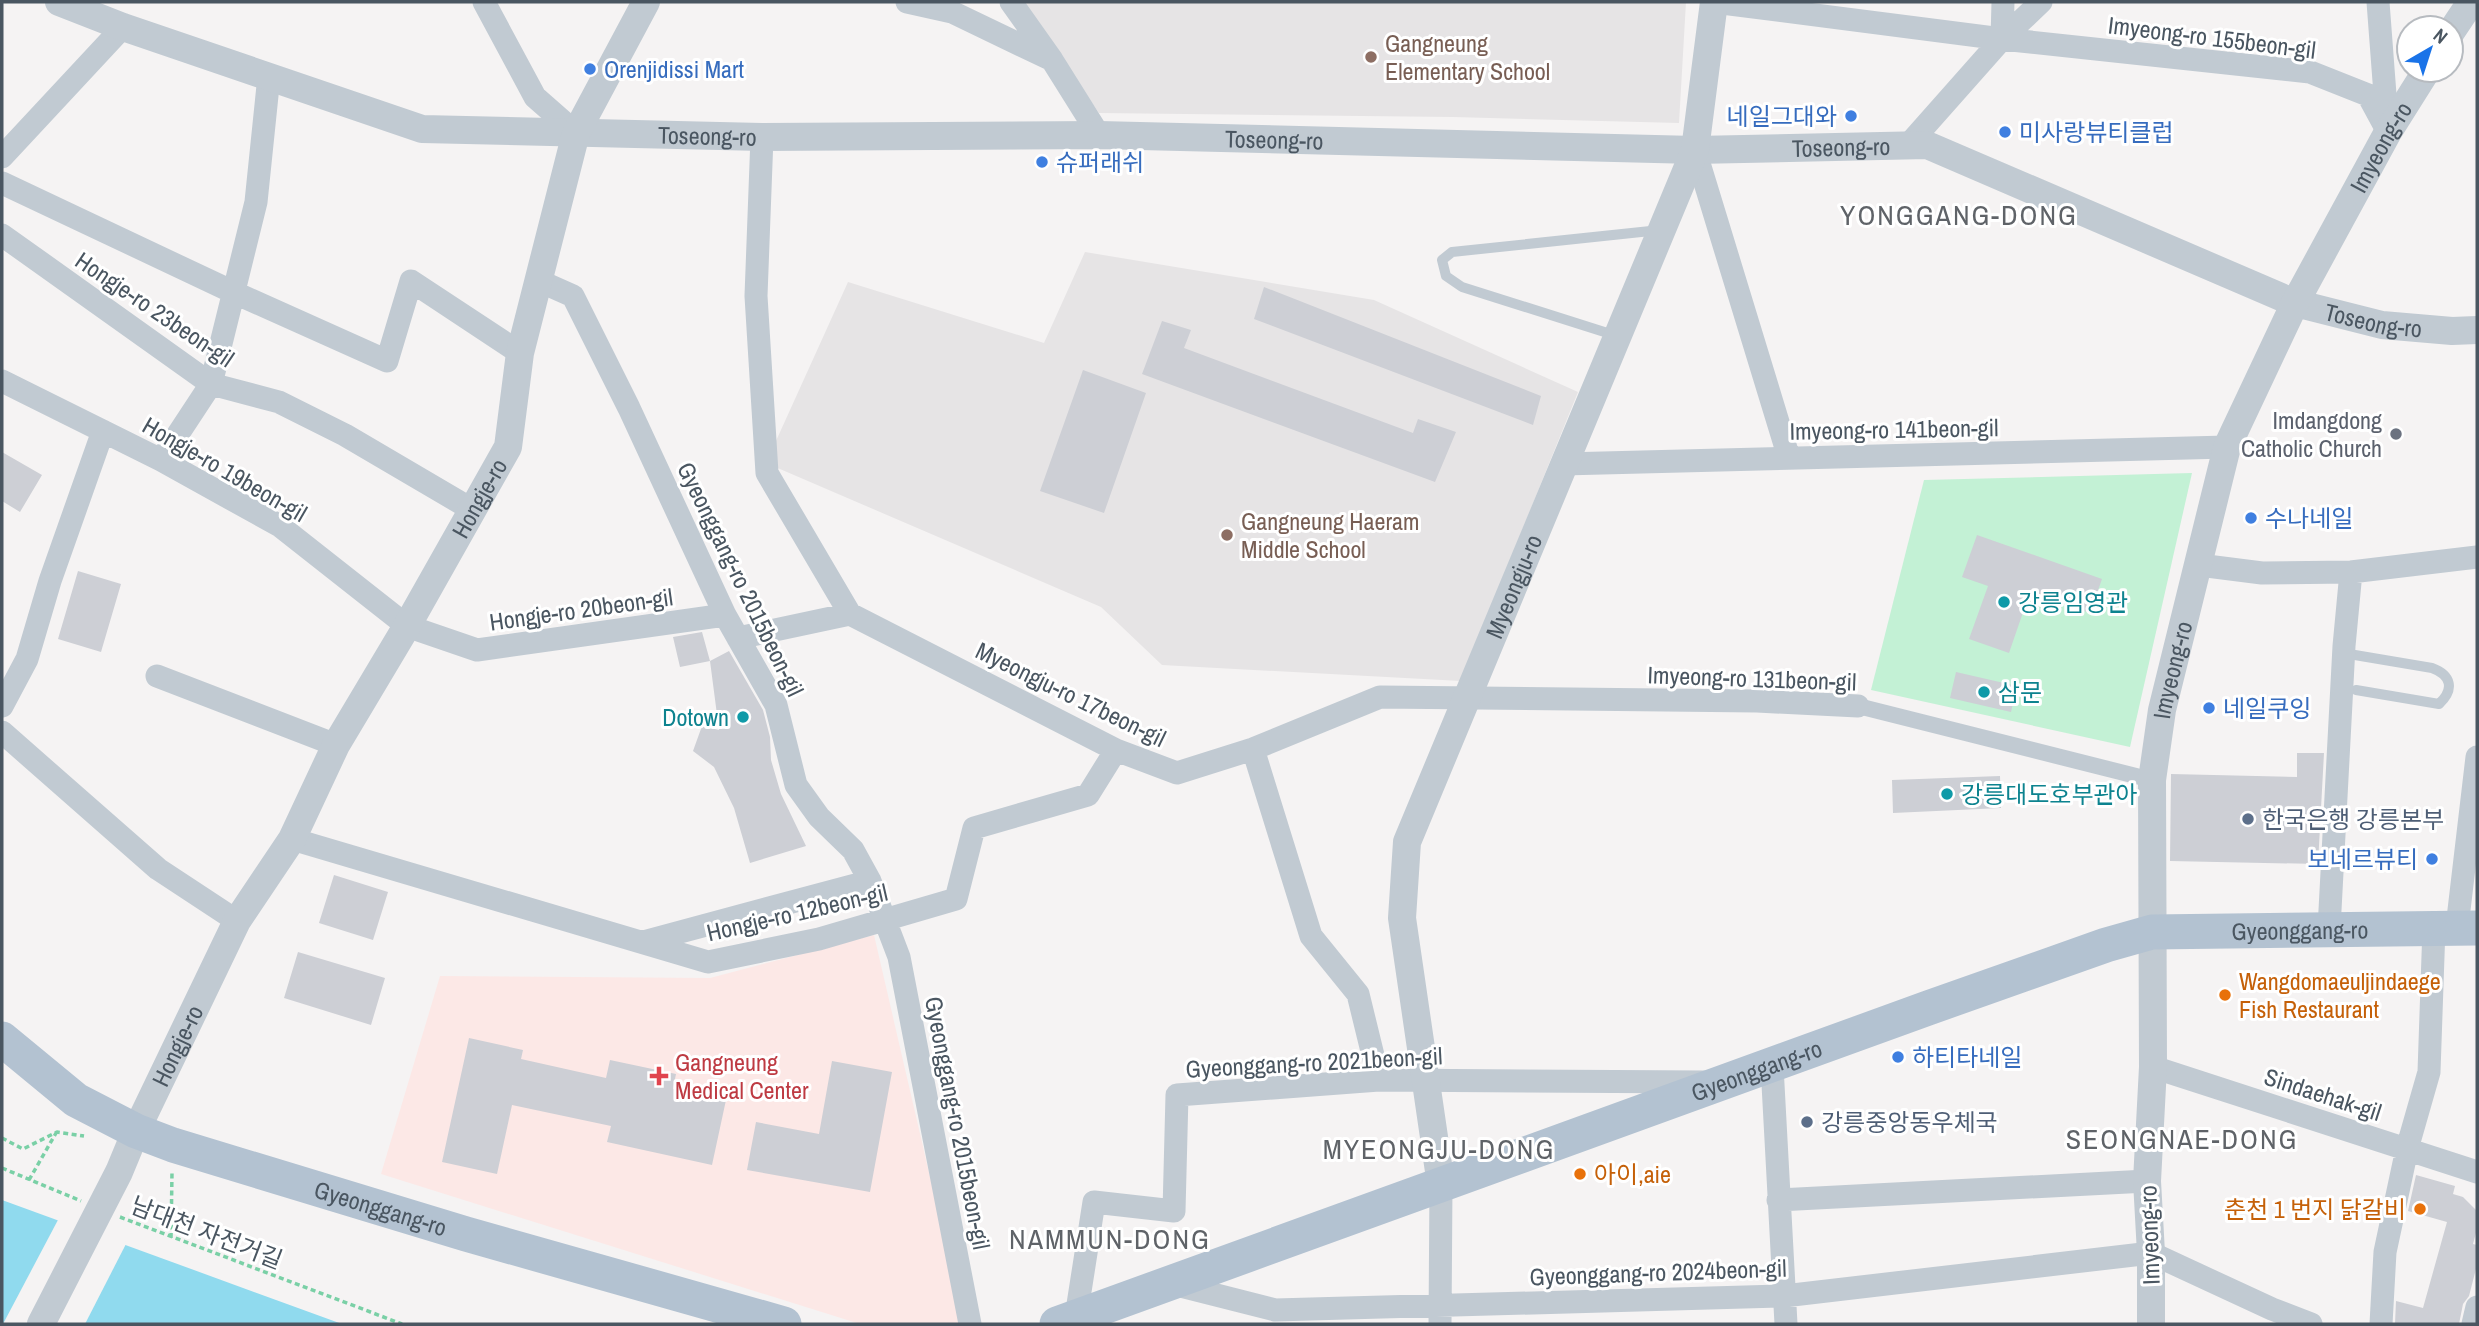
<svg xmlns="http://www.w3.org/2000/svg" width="2479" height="1326" viewBox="0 0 2479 1326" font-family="'Archivo Narrow','Noto Sans KR',sans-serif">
	<rect width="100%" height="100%" fill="#f5f3f3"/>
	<path fill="#e6e4e5" d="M1021 2H1686L1679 123 1453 117 1099 113Z
		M1085 252 1374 300 1578 392 1461 681 1162 665 1101 607 766 463 848 282 1044 343Z"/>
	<path fill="#fce8e6" d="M874 935 964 1324H860L381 1174 440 976 710 978Z"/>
	<path fill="#c3f1d5" d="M2192 473 2130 747 1871 690 1924 480Z"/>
	<path fill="#90daee" d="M2 1200 342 1324H2Z"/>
	<path fill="#f5f3f3" d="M59 1218 127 1242 85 1324H3Z"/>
	<path fill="#cdcfd5" d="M1264 287 1541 396 1533 425 1254 319Z
		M1162 321 1191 330 1184 348 1413 433 1418 419 1456 432 1435 482 1142 374Z
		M1083 370 1146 393 1104 513 1040 491Z
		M2 452 42 475 20 512 2 501Z
		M1977 535 2102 579 2090 613 2030 592 2009 653 1969 639 1988 586 1962 577Z
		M78 571 121 584 101 652 58 639Z
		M702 632 710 661 680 667 673 637Z
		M729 651 763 710 770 737 771 760 781 794 806 846 750 863 734 808 714 767 693 751 702 726 719 730 710 661Z
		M1956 672 2017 686 2011 712 1950 698Z
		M2297 753H2324L2318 864 2170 861 2171 774 2297 777Z
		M2000 776 2001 808 1893 813 1892 780Z
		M334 875 388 892 373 940 319 923Z
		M298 952 385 978 371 1025 284 998Z
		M469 1038 523 1050 521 1059 606 1078 610 1060 676 1074 673 1089 726 1100 712 1165 607 1142 611 1126 512 1105 497 1174 442 1162Z
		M832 1061 892 1072 870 1192 747 1170 756 1122 819 1134Z
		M2416 1175 2455 1186 2453 1194 2463 1197 2477 1211V1229L2473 1244 2477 1245V1265L2469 1296 2463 1304 2459 1324H2395L2396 1301 2423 1308 2447 1222 2408 1211Z"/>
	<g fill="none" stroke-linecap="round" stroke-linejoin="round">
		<path stroke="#7ad0a6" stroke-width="3.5" stroke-dasharray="5 3.5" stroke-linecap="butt" d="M2 1138 23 1149 57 1132 84 1136
			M2 1168 81 1201
			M29 1180 56 1133
			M120 1217 402 1324
			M171 1238 172 1172"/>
		<path stroke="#c1cad2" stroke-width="10" d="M1617 336 1462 287 1446 276 1442 260 1452 252 1660 230
			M2343 653 2432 668C2451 675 2455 689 2439 704L2356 690"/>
		<path stroke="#c1cad2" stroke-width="16" d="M1858 706 2152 780"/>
		<path stroke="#c1cad2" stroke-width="23" d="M484 2 535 97 576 133
			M907 2 952 12 1050 59
			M1011 2 1052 60 1099 135
			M1714 2 2002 39 2310 72 2368 95 2388 132
			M2378 2 2387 121
			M2002 39 2003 2
			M762 137 756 296 767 473 850 614
			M1909 144 2002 39 2041 2
			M1695 150 1789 458
			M2 157 123 27
			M2 183 233 292 387 361 411 281 520 353
			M2 235 211 384 279 402 345 435 471 509
			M537 280 573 296 629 408 725 615 776 705 796 785 819 817 853 850 870 881 899 957 970 1324
			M2 381 161 460 280 526 407 626 477 650 725 615
			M161 460 211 384 256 202 269 76
			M1563 464 2227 447
			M2199 565 2262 573 2351 572 2477 557
			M738 638 850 614 1116 750 1177 773 1253 749 1380 697 1757 701 1858 706
			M157 676 336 745
			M2 706 27 659 50 581 103 431
			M2 732 158 869 237 921
			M1253 749 1311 936 1358 994 1379 1080
			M292 839 708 962 819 939 956 899 974 828 1088 795 1116 750
			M2457 927 2477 757
			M2329 929 2344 646 2351 572
			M643 942 870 881
			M1772 1066 1786 1324
			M2153 1067 2477 1172
			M1778 1200 2147 1181
			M1169 1283 1275 1310 1784 1296 2151 1253 2272 1309 2311 1324
			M1076 1317 1094 1202 1174 1211 1177 1095 1379 1080 1704 1082
			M1440 1324 1441 1185
			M2381 1324 2385 1252 2407 1149 2429 1072 2434 927
			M2473 1324 2477 1307"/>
		<g stroke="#c1cad2" stroke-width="28">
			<path id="s1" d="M59 2 123 27 422 129 762 137 1099 135 1695 150 1927 145 2295 303 2382 325 2452 331 2477 330"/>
			<path d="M2451 32 2471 2"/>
			<path id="s2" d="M1441 1185 1402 918 1407 842 1695 150 1714 2"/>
			<path id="s3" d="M41 1324 119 1172 136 1131 237 921 292 839 336 745 407 626 508 447 520 353 576 133 646 2"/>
			<path id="s4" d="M2151 1324V1253L2147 1181 2153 1067 2152 780 2162 710 2227 447 2295 303 2388 132 2427 70"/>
		</g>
		<g stroke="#b3c2d1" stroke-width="35">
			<path id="s5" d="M2 1039 76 1100 136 1131 173 1145 466 1234 784 1324"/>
			<path id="s6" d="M1057 1324 1928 1008 2106 945 2152 932 2477 928"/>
		</g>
	</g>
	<g fill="#8d6e63" stroke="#fff" stroke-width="2.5">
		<circle cx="1371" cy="57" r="7"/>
		<circle cx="1227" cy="535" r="7"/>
	</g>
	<g fill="#3f7fe0" stroke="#fff" stroke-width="2.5">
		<circle cx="590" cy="69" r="7"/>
		<circle cx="1851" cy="116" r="7"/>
		<circle cx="2005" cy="132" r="7"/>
		<circle cx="1042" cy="162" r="7"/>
		<circle cx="2251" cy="518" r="7"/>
		<circle cx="2209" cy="708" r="7"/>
		<circle cx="2432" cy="859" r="7"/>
		<circle cx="1898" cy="1057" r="7"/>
	</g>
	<circle fill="#6b7280" stroke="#fff" stroke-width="2.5" cx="2396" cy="434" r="7"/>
	<g fill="#0f9aa8" stroke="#fff" stroke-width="2.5">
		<circle cx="2004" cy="602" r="7"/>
		<circle cx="1984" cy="692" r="7"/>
		<circle cx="743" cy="717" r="7"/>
		<circle cx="1947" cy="794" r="7"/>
	</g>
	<g fill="#5c6f8a" stroke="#fff" stroke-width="2.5">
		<circle cx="2248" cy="819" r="7"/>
		<circle cx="1807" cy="1122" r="7"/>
	</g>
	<g fill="#e8710a" stroke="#fff" stroke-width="2.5">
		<circle cx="2225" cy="995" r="7"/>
		<circle cx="1580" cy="1174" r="7"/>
		<circle cx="2420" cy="1209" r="7"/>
	</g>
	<path fill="#e0444e" stroke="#fff" stroke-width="2.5" d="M655.5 1065.5h7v7h7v7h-7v7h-7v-7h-7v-7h7z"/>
	<g text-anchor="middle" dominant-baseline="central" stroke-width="6" stroke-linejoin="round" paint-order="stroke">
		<g font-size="24" fill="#4a5661" stroke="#fff">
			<text transform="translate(2212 37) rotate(7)">Imyeong-ro 155beon-gil</text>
			<text stroke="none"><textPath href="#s1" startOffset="670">Toseong-ro</textPath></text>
			<text stroke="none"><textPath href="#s1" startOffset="1237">Toseong-ro</textPath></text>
			<text stroke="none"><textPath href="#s1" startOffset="1804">Toseong-ro</textPath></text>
			<text stroke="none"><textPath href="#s4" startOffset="1223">Imyeong-ro</textPath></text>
			<text transform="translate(155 309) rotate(34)">Hongje-ro 23beon-gil</text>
			<text stroke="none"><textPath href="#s1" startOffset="2371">Toseong-ro</textPath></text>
			<text transform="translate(1894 429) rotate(-1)">Imyeong-ro 141beon-gil</text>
			<text transform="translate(225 469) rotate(30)">Hongje-ro 19beon-gil</text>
			<text stroke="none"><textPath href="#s3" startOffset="936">Hongje-ro</textPath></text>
			<text transform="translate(741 579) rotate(64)">Gyeonggang-ro 2015beon-gil</text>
			<text stroke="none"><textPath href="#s2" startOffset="623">Myeongju-ro</textPath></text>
			<text transform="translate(581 609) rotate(-8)">Hongje-ro 20beon-gil</text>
			<text stroke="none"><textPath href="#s4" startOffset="656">Imyeong-ro</textPath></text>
			<text transform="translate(1752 678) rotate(2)">Imyeong-ro 131beon-gil</text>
			<text transform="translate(1071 694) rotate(26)">Myeongju-ro 17beon-gil</text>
			<text transform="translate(797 912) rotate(-13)">Hongje-ro 12beon-gil</text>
			<text stroke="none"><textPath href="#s6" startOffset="1311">Gyeonggang-ro</textPath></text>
			<text stroke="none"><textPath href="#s3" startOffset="310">Hongje-ro</textPath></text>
			<text transform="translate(1314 1062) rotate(-3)">Gyeonggang-ro 2021beon-gil</text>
			<text stroke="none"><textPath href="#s6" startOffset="744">Gyeonggang-ro</textPath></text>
			<text transform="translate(2323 1094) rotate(18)">Sindaehak-gil</text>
			<text transform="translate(958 1123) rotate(79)">Gyeonggang-ro 2015beon-gil</text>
			<text stroke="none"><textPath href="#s5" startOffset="420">Gyeonggang-ro</textPath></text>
			<text transform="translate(207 1232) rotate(21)">남대천 자전거길</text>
			<text transform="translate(2149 1235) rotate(-92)">Imyeong-ro</text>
			<text transform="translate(1658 1272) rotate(-2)">Gyeonggang-ro 2024beon-gil</text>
		</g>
		<g font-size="24" fill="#785e54" stroke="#fff" text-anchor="start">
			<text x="1385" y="43">Gangneung<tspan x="1385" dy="28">Elementary School</tspan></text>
			<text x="1241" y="521">Gangneung Haeram<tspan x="1241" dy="28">Middle School</tspan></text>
		</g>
		<g font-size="24" fill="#366cbe" stroke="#fff" text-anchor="start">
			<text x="604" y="69">Orenjidissi Mart</text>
			<text x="1837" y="116" text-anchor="end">네일그대와</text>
			<text x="2019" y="132">미사랑뷰티클럽</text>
			<text x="1056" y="162">슈퍼래쉬</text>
			<text x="2265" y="518">수나네일</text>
			<text x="2223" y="708">네일쿠잉</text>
			<text x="2418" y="859" text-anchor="end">보네르뷰티</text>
			<text x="1912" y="1057">하티타네일</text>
		</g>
		<g font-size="24" fill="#5b616d" stroke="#fff" text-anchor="end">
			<text x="2382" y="420">Imdangdong<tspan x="2382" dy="28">Catholic Church</tspan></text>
		</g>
		<g font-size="24" fill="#0d838f" stroke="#fff" text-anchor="start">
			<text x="2018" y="602">강릉임영관</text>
			<text x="1998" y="692">삼문</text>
			<text x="729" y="717" text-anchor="end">Dotown</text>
			<text x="1961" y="794">강릉대도호부관아</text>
		</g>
		<g font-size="24" fill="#4e5e75" stroke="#fff" text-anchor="start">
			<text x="2262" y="819">한국은행 강릉본부</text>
			<text x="1821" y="1122">강릉중앙동우체국</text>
		</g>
		<g font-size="24" fill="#c56008" stroke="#fff" text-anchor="start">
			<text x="2239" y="981">Wangdomaeuljindaege<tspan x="2239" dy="28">Fish Restaurant</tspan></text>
			<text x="1594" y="1174">아이,aie</text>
			<text x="2406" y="1209" text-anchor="end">춘천 1 번지 닭갈비</text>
		</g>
		<g font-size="24" fill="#be3a42" stroke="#fff" text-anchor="start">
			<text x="675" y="1062">Gangneung<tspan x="675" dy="28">Medical Center</tspan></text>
		</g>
		<g font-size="28" letter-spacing="2" fill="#5f6368" stroke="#fff">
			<text x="1959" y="215">YONGGANG-DONG</text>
			<text x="2182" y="1139">SEONGNAE-DONG</text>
			<text x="1439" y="1149">MYEONGJU-DONG</text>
			<text x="1110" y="1239">NAMMUN-DONG</text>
		</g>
	</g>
	<rect width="2479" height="1326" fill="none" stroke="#4a5661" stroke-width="7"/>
	<g transform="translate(2430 49) rotate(39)"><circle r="33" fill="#ffffff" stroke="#b7bbc0" stroke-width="2"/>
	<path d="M0-5L12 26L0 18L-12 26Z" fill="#1a73e8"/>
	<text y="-10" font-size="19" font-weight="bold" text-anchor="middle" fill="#4a5661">N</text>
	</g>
</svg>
